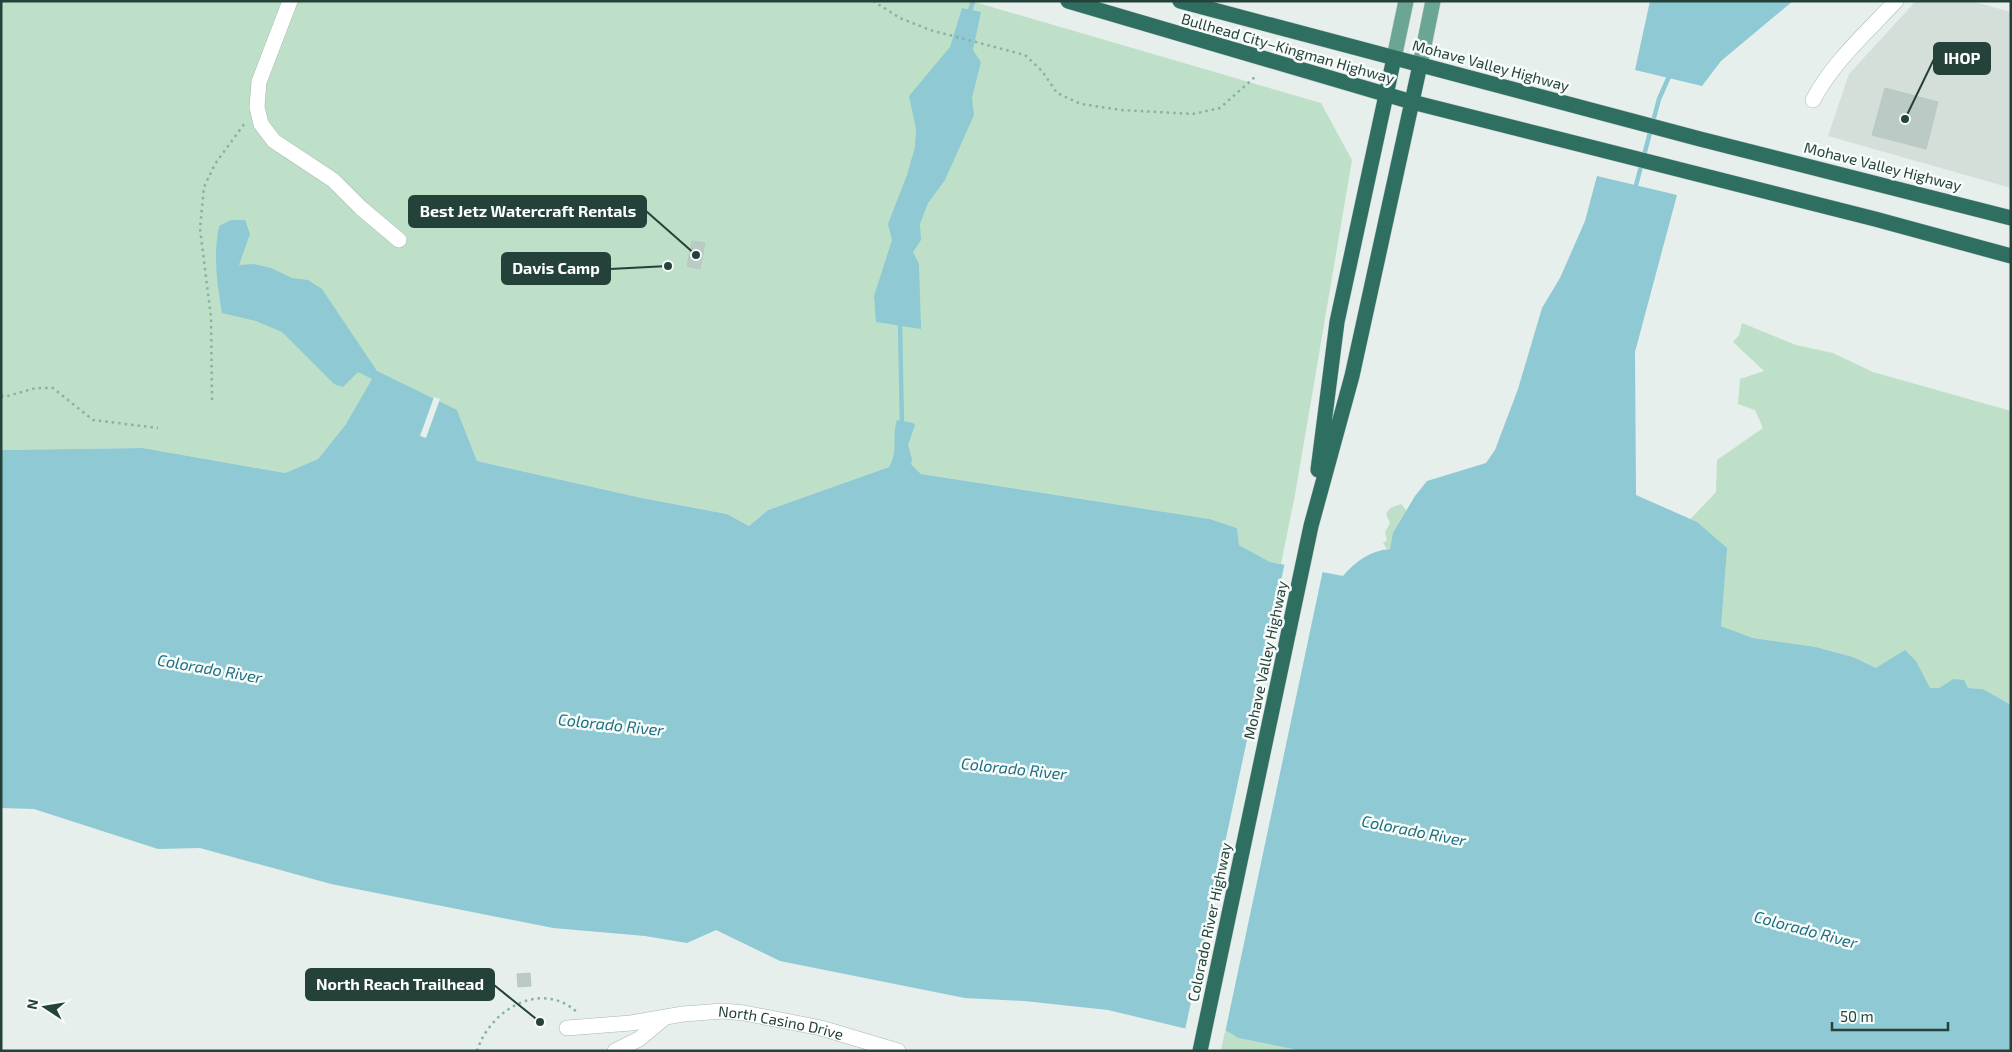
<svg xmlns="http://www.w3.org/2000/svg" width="2012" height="1052" viewBox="0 0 2012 1052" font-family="'Exo 2',sans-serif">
	<rect width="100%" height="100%" fill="#e6efeb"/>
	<path fill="#d4dfda" d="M1916 1H1971L2011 12V188L1828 136 1849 74Z"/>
	<path fill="#bfe0c8" d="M1 1H971L1321 103 1352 160 1295 495 1281 564 1270 562 1239 545 1237 528 1210 519 921 474 895 449V457L889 467 768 510 749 526 727 514 642 498 477 461 457 410 346 424 318 459 285 473 143 448 1 450Z
		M1742 323 1796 345 1833 353 1873 372 2011 411V705L1983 689 1968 688 1953 679 1939 688H1929L1916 661 1876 668 1853 657 1816 647 1753 638 1700 618 1395 548 1387 549 1383 543 1387 540 1385 532 1390 523 1386 514 1390 508 1401 504 1407 511 1684 526 1716 492 1717 460 1763 428 1755 410 1738 404 1740 379 1764 371 1733 342 1739 335Z
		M1225 1030 1238 1038 1303 1051H1221Z"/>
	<path fill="#8ec9d4" d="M1650 1H1793L1721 61 1702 86 1635 70Z
		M962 8 981 12 973 50 981 62 972 98 974 115 945 180 928 203 920 224 921 240 913 252 919 264 921 329 876 322 874 296 892 240 888 224 907 175 915 147 916 129 909 96 950 47Z
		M1597 176 1677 195 1635 352 1636 495 1697 522 1727 548 1721 626 1753 638 1816 647 1853 657 1876 668 1905 650 1916 661 1930 688H1939L1953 679 1964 680 1968 688 1983 689 2011 705V1051H1303L1238 1038 1225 1030 1204 1031 1183 1028 1108 1010 1024 1001 965 998 780 961 716 930 687 943 645 936 553 928 331 884 200 848 158 849 34 809 1 808V450L143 448 285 473 318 459 346 424 372 379 358 372 343 387 334 384 282 332 256 321 222 313C217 284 213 256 219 226L231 220H245L250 234 239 265 254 264 271 268 292 278 308 280 322 289 377 371 457 410 477 461 642 498 727 514 749 526 768 510 889 467C899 449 891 439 897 420L913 423 915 425 908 445 912 459 911 464 921 474 1210 519 1237 528 1239 545 1270 562 1343 576C1356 561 1369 551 1390 549L1393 533 1415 496 1427 481 1486 463 1495 450 1518 389 1542 308 1560 278 1585 221Z"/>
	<path fill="#e6efeb" d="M434 397 440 399 426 438 420 436Z
		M1285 562 1323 570 1225 1033H1204L1185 1030Z"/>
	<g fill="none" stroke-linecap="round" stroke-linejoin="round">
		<path stroke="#8ec9d4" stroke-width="4.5" d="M969 14 973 1
			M1635 189 1659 99 1671 72
			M900 322 902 426"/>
	</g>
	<path fill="#bbcac4" stroke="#b8c9c2" d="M1885 88 1938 102 1926 149 1872 135Z
		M692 241 705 243 700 269 687 266Z
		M530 973 531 986 518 987 517 974Z"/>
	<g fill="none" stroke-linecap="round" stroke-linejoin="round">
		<g stroke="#a8b8b2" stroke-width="16">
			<g id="minor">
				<path d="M290 1 259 82 257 107 261 124 274 141 333 180 361 208 399 240"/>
				<path d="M1813 100C1833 62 1867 32 1896 1"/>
				<path id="s1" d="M567 1028 631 1023 683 1014 723 1011 744 1013 821 1028 898 1051"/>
				<path d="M615 1051 639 1039 663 1019"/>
			</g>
		</g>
		<g stroke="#c2cac8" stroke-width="16">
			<path id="major" d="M1394 58 1406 1
				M1420 65 1433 1"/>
		</g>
		<g stroke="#c2cac8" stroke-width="16">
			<path id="highway" d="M1068 1 1412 102 1875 219 2011 256
				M1180 1 1700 139 2011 218
				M1318 470 1337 322 1394 58
				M1200 1051 1311 526 1352 376 1420 65"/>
		</g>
		<path stroke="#86b3a5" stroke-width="2.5" stroke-dasharray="2.5 4" stroke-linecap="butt" d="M873 1 900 18 930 30 1025 55 1042 71 1057 93 1081 104 1121 110 1193 114 1220 108 1256 76
			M1 396 4 397 36 388H53L93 420 158 428
			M212 400 211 317 200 229 204 187 215 164 245 123
			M477 1051C490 1009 542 979 578 1013"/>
		<use href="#minor" stroke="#fff" stroke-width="15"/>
		<use href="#major" stroke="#6aa596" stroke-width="15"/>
		<use href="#highway" stroke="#2f6f62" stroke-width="15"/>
	</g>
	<g text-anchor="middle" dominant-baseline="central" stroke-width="5" stroke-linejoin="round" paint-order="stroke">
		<g font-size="15" fill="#24423a" stroke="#f7fbf9">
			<text transform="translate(1288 48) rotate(16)">Bullhead City–Kingman Highway</text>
			<text transform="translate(1491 65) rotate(15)">Mohave Valley Highway</text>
			<text transform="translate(1883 166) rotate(14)">Mohave Valley Highway</text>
			<text transform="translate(1265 660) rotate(-78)">Mohave Valley Highway</text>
			<text transform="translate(1209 922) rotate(-78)">Colorado River Highway</text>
			<text stroke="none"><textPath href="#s1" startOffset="216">North Casino Drive</textPath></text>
		</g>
		<g font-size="16" font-style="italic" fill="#1c6f80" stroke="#f7fbf9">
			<text transform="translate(210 668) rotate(10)">Colorado River</text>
			<text transform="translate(611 724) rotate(6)">Colorado River</text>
			<text transform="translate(1014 768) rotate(6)">Colorado River</text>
			<text transform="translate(1414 830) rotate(11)">Colorado River</text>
			<text transform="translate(1806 929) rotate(15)">Colorado River</text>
		</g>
	</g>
	<path fill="none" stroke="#24423a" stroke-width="2" d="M1905 119L1934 59M696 255L646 211M668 266L610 269M540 1022L494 985"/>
	<g fill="#24423a" stroke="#f7fbf9" stroke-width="2">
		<circle cx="1905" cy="119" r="5"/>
		<circle cx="696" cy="255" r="5"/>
		<circle cx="668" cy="266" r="5"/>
		<circle cx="540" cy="1022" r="5"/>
	</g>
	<g fill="#24423a" stroke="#24423a" stroke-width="2">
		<rect x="1934" y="43" width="56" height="31" rx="5"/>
		<rect x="409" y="196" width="237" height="31" rx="5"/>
		<rect x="502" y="253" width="108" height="31" rx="5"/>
		<rect x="306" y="969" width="188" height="31" rx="5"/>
	</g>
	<g font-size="16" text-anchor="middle" font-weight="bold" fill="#fff">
		<text x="1962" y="64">IHOP</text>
		<text x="528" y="217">Best Jetz Watercraft Rentals</text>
		<text x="556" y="274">Davis Camp</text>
		<text x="400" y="990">North Reach Trailhead</text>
	</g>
	<rect width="2012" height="1052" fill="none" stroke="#24423a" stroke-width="5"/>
	<g transform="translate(45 1007) rotate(282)" stroke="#f7fbf9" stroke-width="4" paint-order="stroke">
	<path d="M0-4L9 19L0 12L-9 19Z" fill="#24423a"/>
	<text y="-8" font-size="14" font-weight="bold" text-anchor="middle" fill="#24423a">N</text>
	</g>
	<path d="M1832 1022v8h116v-8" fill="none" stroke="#24423a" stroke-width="2.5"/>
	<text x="1840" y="1022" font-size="15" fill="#24423a" stroke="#f7fbf9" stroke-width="4" paint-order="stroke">50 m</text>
</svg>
